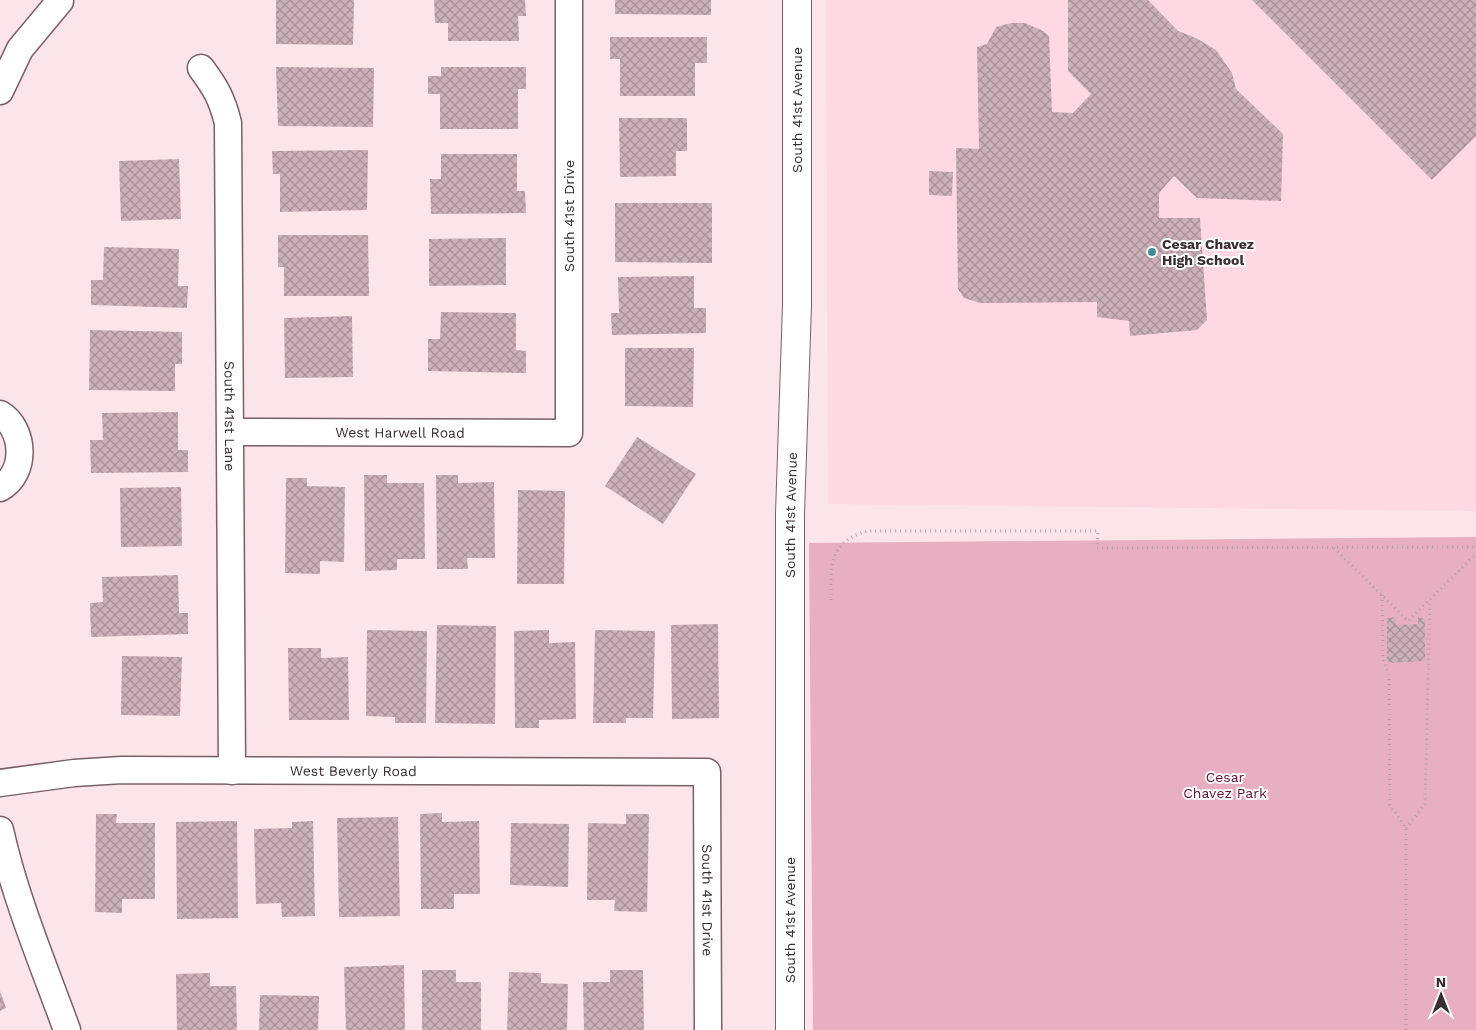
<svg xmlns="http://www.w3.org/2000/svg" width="1476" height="1030" viewBox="0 0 1476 1030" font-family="'Work Sans',sans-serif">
	<defs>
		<pattern id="building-cross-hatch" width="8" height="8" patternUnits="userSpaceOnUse" patternTransform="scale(1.25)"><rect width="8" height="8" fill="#ccb0b9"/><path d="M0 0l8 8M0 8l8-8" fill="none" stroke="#a79097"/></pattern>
	</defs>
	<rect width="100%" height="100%" fill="#fce4eb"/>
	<path fill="#fed8e3" d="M826 0H1476V511L828 504Z"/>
	<path fill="#e8afc2" d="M1476 537V1030H813L809 543Z"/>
	<path fill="url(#building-cross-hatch)" d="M276 0H354L353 45 276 44Z
		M434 0H525L526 16H518L519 41H448V23H435Z
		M615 0H711V15L615 14Z
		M1068 0H1148L1178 31 1196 38 1216 50 1232 73 1236 89 1283 134 1281 201 1197 198 1174 176 1159 193V218H1200L1207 320 1197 330 1130 336 1129 321 1097 317V302L980 303 964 298 958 289 956 148 979 149 977 47 987 44 996 27 1011 23H1025L1043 31 1049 36 1052 112 1073 113 1091 94 1068 71Z
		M1252 0H1476V136L1432 180Z
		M610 37H707V63H695V96H620V59H610Z
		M276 67 374 68 373 127 278 126Z
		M441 67H526V89H518V129H440V94H428V76H441Z
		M619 118H687V151H676V176L620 177Z
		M368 150 367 210 280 212V174H273L272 151Z
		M441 154H517V191H525L526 213 431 214 430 179H441Z
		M179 159 181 219 121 221 119 161Z
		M929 171 953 172 952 196 929 195Z
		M615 203H712V263L615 262Z
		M278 235H368L369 296H284V267H278Z
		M506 238V285L429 286V239Z
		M104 247 179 249 178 286H188L187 308 91 305V280H103Z
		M694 276V308H706V333L612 335 611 313H619L618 277Z
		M441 312 516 313V350L526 351V373L428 371V339H440Z
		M352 316 353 377 285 378 284 318Z
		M90 330 182 332V364H175V391L89 390Z
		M625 348H694L693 407 625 406Z
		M178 412V450H188V472L91 473 90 440H103L102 413Z
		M637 437 696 474 663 524 605 486Z
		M364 475H387V483H424L425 559H397V570L365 571Z
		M436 475H458V483L494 482 495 558H467L468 569H437Z
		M286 478H307V486L345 487 344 562 320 561V574L285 573Z
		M181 487 182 546 121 547 120 488Z
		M518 490 565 491 564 584H517Z
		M178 575 179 613H188V634L91 637 90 603 103 602 102 577Z
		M1395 617 1396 625 1418 624V617L1425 619V661L1390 663 1387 660V618Z
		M718 624 719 718 672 719 671 625Z
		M437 625 496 626 495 724 435 723Z
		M367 630 427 631 426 723H395V717L366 716Z
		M549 630V643L575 642 576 719 539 720V728H515L514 631Z
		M595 630 655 631 653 718H626V723H593Z
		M288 648H321V658L348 657 349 720H289Z
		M122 656 182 657 180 716 121 715Z
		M442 813V822L479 821 480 894H454V909H421L420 814Z
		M96 814H117L116 823H155V899H122V913L95 912Z
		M626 814H649L647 912 614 911 615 900H587L588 823 626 824Z
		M398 817 400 916 339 917 337 818Z
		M237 821 238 918 177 919 176 822Z
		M313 821 315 916 282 917 281 903 256 904 254 829 292 828V822Z
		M511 823 569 824 568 887 510 885Z
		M404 965 405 1030H346L344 967Z
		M422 970H456V982H481V1030H422Z
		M610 970H643L644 1030H584L583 982H610Z
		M509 972 541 973V983L568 984 567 1030H507Z
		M210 973V986H236L237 1030H177L176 974Z
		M0 991 6 1008 0 1011Z
		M260 995 319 996 318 1030H259Z"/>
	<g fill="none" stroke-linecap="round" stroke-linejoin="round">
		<g stroke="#796068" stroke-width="29">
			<g id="minor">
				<path id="s1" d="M201 68C216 88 222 99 228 123L232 771"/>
				<path d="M0 91 20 49 60 1"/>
				<path d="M0 414C25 429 27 473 0 488"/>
				<path id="s2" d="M231 432 569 433V0"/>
				<path id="s3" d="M0 783 74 773 122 770 707 772 708 1030"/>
				<path d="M0 830C15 898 43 964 67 1030"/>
			</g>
		</g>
		<g stroke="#796068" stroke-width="30">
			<g id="tertiary">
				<path id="s4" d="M790 1030V514L797 305V0"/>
			</g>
		</g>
		<path stroke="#b29fa4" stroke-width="3" stroke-dasharray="1 4" stroke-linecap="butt" d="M1334 548 1408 621 1476 554
			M1382 595 1383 657 1389 677 1390 805 1406 828V1030
			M831 600C831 564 828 543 867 531H1098L1097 548 1476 547
			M1406 828 1425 804 1430 600"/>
		<use href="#minor" stroke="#fff" stroke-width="26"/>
		<use href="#tertiary" stroke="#fff" stroke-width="28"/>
	</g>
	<circle fill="#458b95" stroke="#fff" stroke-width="2" cx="1152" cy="252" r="5"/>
	<g text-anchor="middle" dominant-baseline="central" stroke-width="4" stroke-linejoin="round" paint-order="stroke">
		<g font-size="14" fill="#392d31" stroke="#fff">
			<text transform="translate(797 110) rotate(-90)">South 41st Avenue</text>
			<text transform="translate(569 216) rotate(-90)">South 41st Drive</text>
			<text stroke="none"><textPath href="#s1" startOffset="355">South 41st Lane</textPath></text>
			<text stroke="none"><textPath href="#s2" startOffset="169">West Harwell Road</textPath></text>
			<text stroke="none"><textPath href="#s4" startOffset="515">South 41st Avenue</textPath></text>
			<text stroke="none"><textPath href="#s3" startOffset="354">West Beverly Road</textPath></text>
			<text stroke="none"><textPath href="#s3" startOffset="836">South 41st Drive</textPath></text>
			<text transform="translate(790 920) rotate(-90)">South 41st Avenue</text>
		</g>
		<g font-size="14" font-weight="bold" fill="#392d31" stroke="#fff" text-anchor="start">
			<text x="1162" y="244">Cesar Chavez<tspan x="1162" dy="16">High School</tspan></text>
		</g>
		<g font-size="14" fill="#5d1134" stroke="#fff">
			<text x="1225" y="777">Cesar<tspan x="1225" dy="16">Chavez Park</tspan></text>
		</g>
	</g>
	<g transform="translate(1441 995)" stroke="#ffffff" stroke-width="4" paint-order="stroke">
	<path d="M0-4L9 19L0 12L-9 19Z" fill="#392d31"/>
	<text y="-8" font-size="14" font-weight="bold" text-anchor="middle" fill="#392d31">N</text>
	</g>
</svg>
